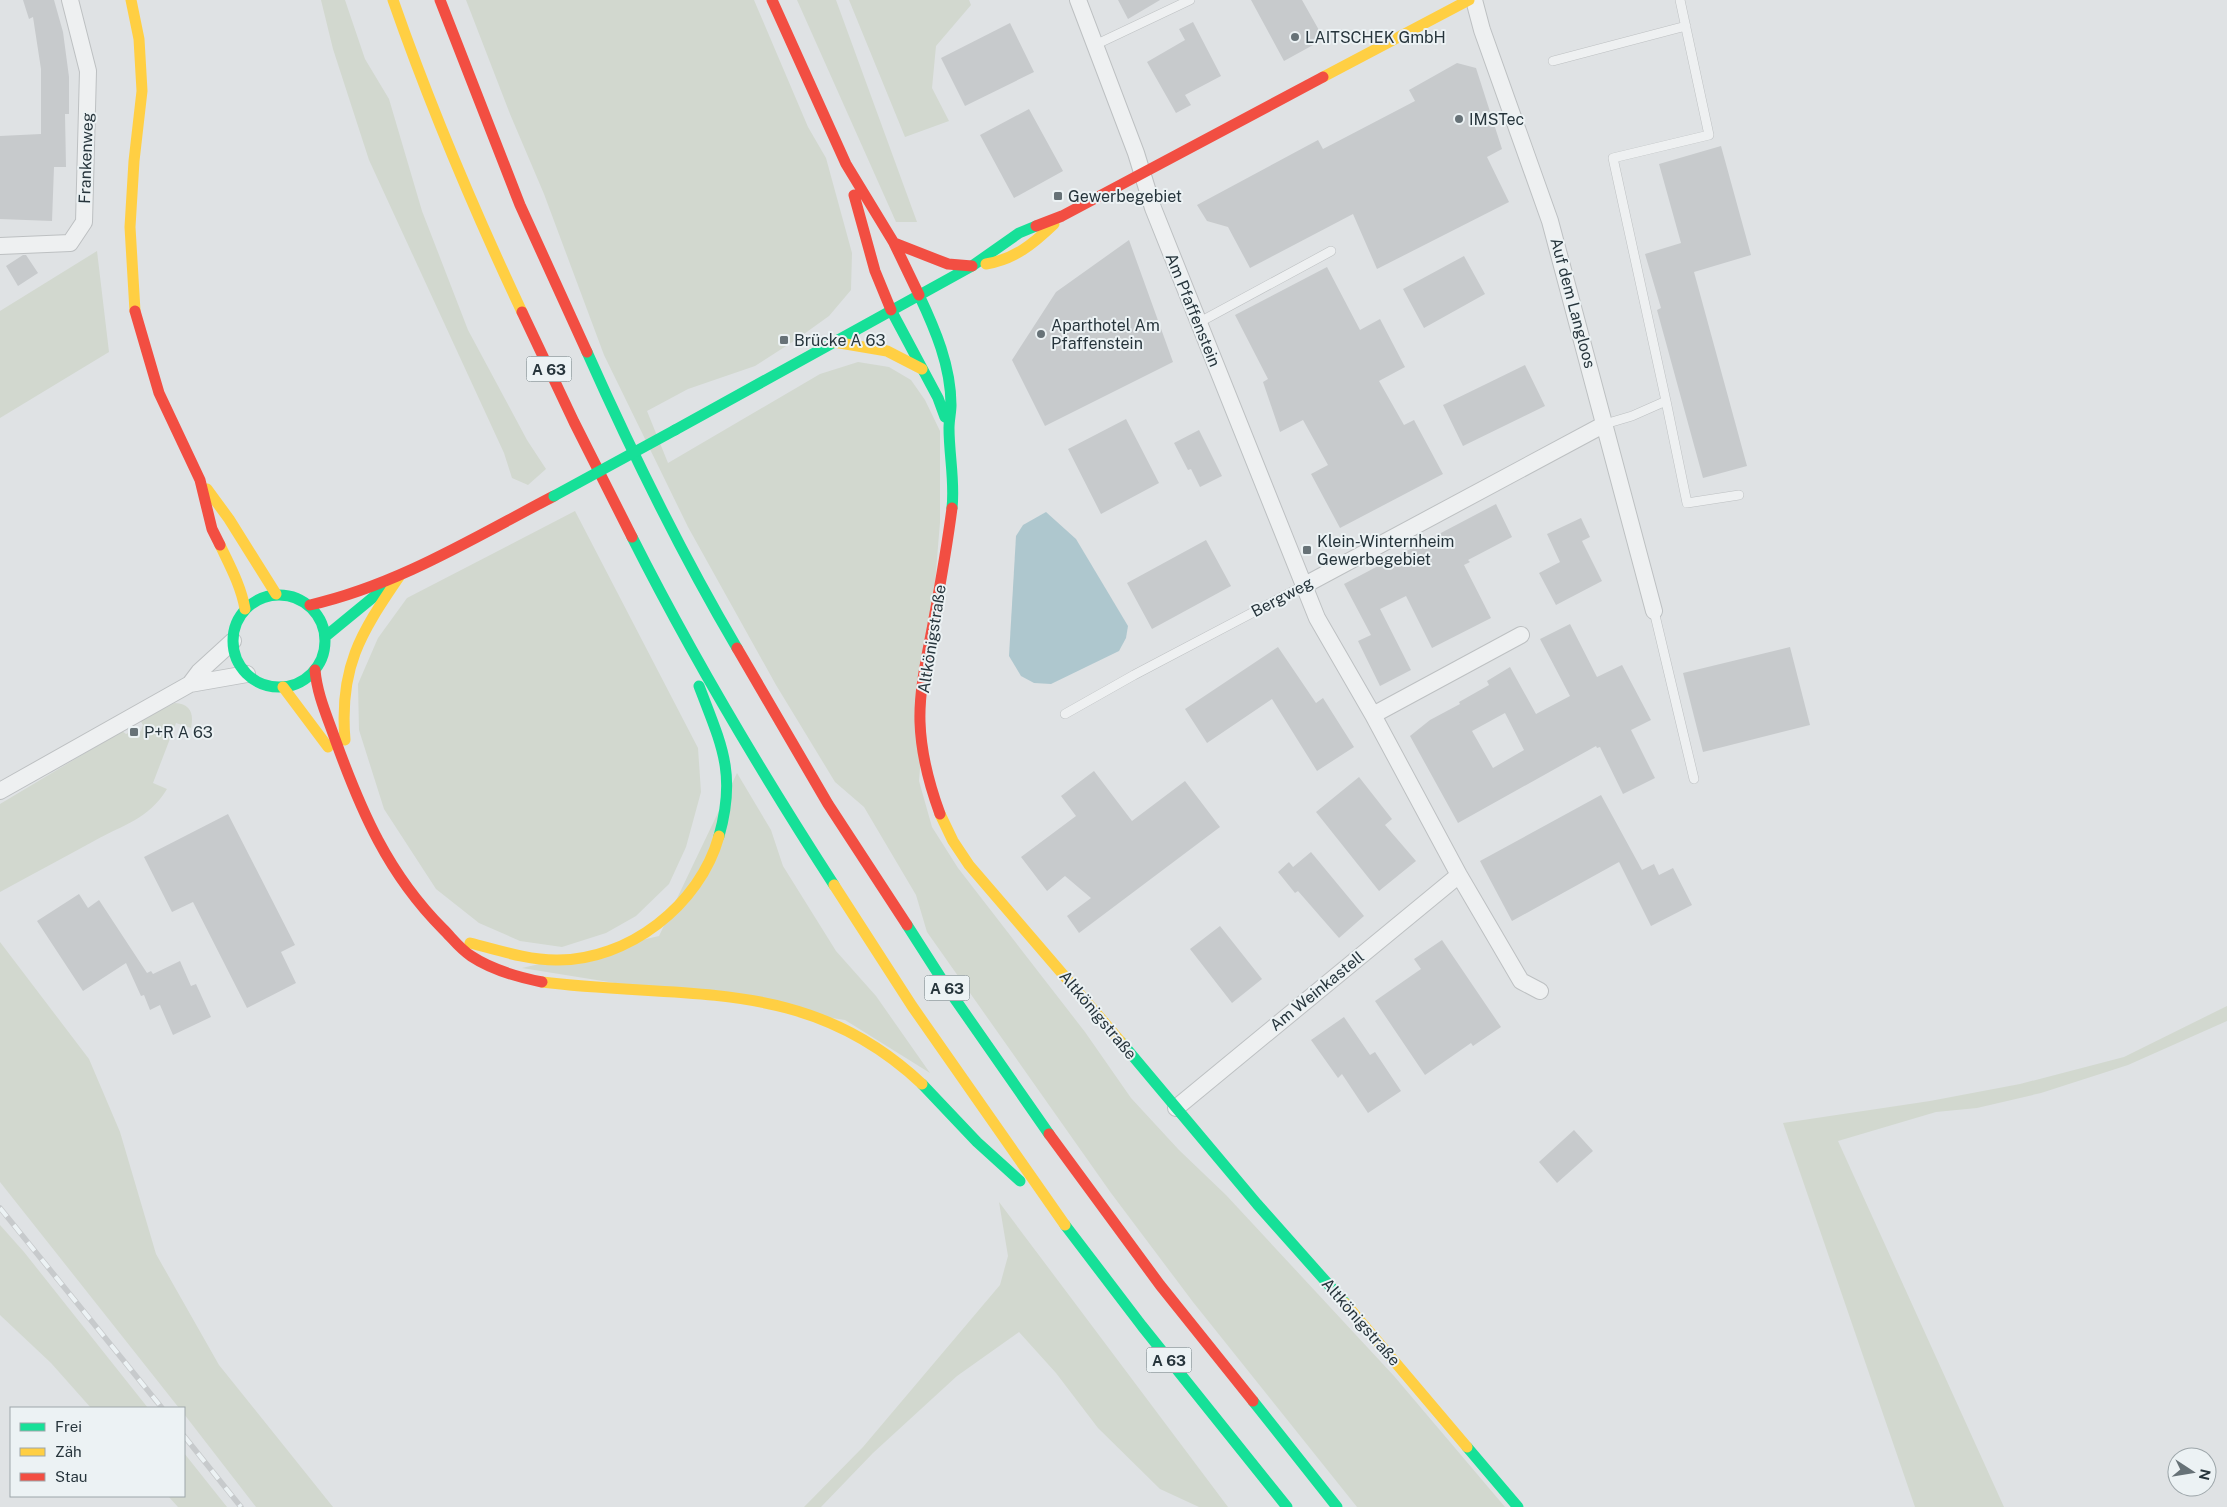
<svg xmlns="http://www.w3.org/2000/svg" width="2227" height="1507" viewBox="0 0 2227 1507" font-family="'Public Sans',sans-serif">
	<rect width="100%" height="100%" fill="#dfe2e4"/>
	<path fill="#d2d8cf" d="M321 0H345L365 59 389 99 422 211 468 330 527 440 546 469 528 485 512 478 504 453 369 160 333 49Z
		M466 0H754L808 127 826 158 852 253 851 290 829 316 797 339 755 366 688 389 647 411 668 463 820 374 858 362 889 367 911 380 925 400 940 431V522L919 781 932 827 958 868 1085 1032 1131 1098 1179 1150 1226 1195 1394 1376 1505 1507H1357L1193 1302 1111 1193 927 932 916 895 864 807 835 782 776 685 688 527 604 355 544 194 510 114Z
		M797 0H836L917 222H896Z
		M849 0H969L971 5 936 46 932 88 949 121 905 137Z
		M97 251 109 352 0 418V311Z
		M575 511 698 748 701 792 686 847 669 884 636 916 606 933 562 947 520 941 479 923 436 889 384 809 359 730 358 684 378 638 407 598Z
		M175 703C191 704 194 714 191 728L176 723 153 783 167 789C148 820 124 824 94 841 63 858 31 875 0 892V804L122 731 126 734 131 732 134 736 141 731 143 725 140 720Z
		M737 773 771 830 783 866 836 951 876 996 930 1073 845 1020 522 968 659 936Z
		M0 942 89 1059 120 1132 156 1254 219 1365 333 1507H256L184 1414V1408H179L0 1182Z
		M2227 1006V1021L2128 1065 2041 1093 1977 1108 1936 1112 1838 1141 2004 1507H1915L1783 1123 1930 1101 2020 1084 2124 1057Z
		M999 1202 1228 1507H1199L1160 1489 1098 1428 1056 1373 1019 1332 957 1376 873 1453 821 1507H804L863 1447 1000 1285 1008 1256Z
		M0 1225 24 1252 148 1408H91L51 1363 0 1315Z
		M184 1453 227 1507H178L168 1496H184Z"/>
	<path fill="#aec7ce" d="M1046 512 1076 539 1128 626 1126 638 1119 651 1051 684 1034 683 1021 676 1009 656 1016 536 1023 525Z"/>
	<path fill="#c7cacc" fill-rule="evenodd" d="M23 0H54L63 32 69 77V114H65L66 167H54L52 221 0 219V136L41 134V69L33 17 29 19Z
		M1118 0H1160L1128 19Z
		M1251 0H1302L1324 39 1284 61Z
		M1193 22 1221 76 1185 95 1191 105 1176 113 1147 62 1185 40 1179 29Z
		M1010 23 1034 72 965 106 941 58Z
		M1457 63 1476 68 1502 149 1487 157 1509 202 1377 269 1353 214 1250 268 1228 227 1207 221 1197 205 1318 140 1323 149 1415 101 1409 90Z
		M1029 109 1063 171 1014 198 980 135Z
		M1721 146 1751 255 1694 272 1747 466 1703 478 1657 310 1661 308 1645 254 1681 243 1659 164Z
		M1129 240 1173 362 1045 426 1012 360 1056 292Z
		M23 255H26L38 273 18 286 6 266Z
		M1464 256 1485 294 1424 328 1403 289Z
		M1327 267 1360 330 1380 319 1405 367 1379 381 1404 425 1414 420 1443 474 1340 528 1311 474 1328 465 1303 420 1280 432 1263 382 1268 379 1235 315Z
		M1525 365 1545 406 1463 446 1443 405Z
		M1126 419 1159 483 1101 514 1068 449Z
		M1199 430 1222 476 1200 487 1191 469 1188 470 1174 443Z
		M1496 504 1512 537 1468 560 1470 562 1464 565 1491 618 1432 648 1406 596 1380 609 1411 670 1380 686 1358 641 1371 635 1344 584Z
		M1581 518 1590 537 1582 541 1602 581 1556 605 1539 573 1560 562 1547 534Z
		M1206 540 1231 586 1152 629 1127 583Z
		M1570 624 1597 677 1622 665 1651 720 1631 730 1655 778 1623 794 1600 747 1597 748 1596 746 1458 823 1410 736 1430 720 1460 704 1459 702 1489 685 1487 681 1510 667 1536 714 1570 696 1540 639ZM1505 713 1524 750 1493 768 1472 731Z
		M1278 647 1316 703 1323 698 1354 747 1317 771 1272 699 1207 743 1185 709Z
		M1790 647 1810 725 1703 752 1683 673Z
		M1094 771 1132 821 1185 781 1220 827 1079 933 1067 916 1091 898 1065 876 1047 891 1021 857 1076 816 1061 796Z
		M1359 777 1392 819 1385 825 1416 861 1379 891 1316 812Z
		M1601 795 1642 870 1654 864 1659 875 1673 868 1692 905 1651 926 1619 862 1512 921 1480 861Z
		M228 814 295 945 281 952 296 983 247 1008 193 902 172 912 144 857Z
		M1311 852 1364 916 1339 938 1298 891 1295 893 1278 872 1289 862 1293 867Z
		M79 894 88 908 99 900 147 973 151 971 153 974 180 961 191 986 196 984 211 1017 173 1035 160 1005 150 1010 144 995 141 996 126 963 83 991 37 921Z
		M1220 926 1262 979 1232 1003 1190 949Z
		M1442 940 1501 1027 1473 1046 1471 1043 1425 1075 1375 1001 1421 969 1414 959Z
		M1344 1017 1370 1055 1375 1052 1401 1091 1368 1113 1342 1074 1338 1078 1311 1040Z
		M1574 1130 1593 1151 1557 1183 1539 1162Z"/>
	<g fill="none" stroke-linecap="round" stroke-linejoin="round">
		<g stroke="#bdc0c2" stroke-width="10">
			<path id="lane" d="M1095 45 1190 0
				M1553 61 1686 26
				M1198 323 1331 251
				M1666 401 1687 503 1739 495
				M1605 424 1632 416 1666 401 1613 158 1709 135 1680 0
				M1654 611 1694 779
				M1065 714 1134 675 1303 586"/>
		</g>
		<g stroke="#bdc0c2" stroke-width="18">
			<path id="street" d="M1078 0 1136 153 1153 208 1317 618 1373 715 1459 875 1521 981 1540 991
				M1474 0 1482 30 1550 221 1654 611
				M0 246 70 243 84 222 88 71 70 0
				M1303 586 1605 424
				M190 684 199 672 233 641
				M1373 715 1521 635
				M0 791 190 684 247 674
				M1176 1108 1459 875"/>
		</g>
		<use href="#lane" stroke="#eef0f1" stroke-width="9"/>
		<use href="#street" stroke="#eef0f1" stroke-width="16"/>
		<path stroke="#16e098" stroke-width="11" d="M919 295C935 329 951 366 951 405 951 412 949 420 949 428 949 455 955 481 952 508
			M891 310 938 398 945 417
			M587 352C632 453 681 553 737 648
			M675 430 972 266 1019 233 1036 226
			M632 537C692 656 761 772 834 885
			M233 641a46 46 0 1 1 92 0a46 46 0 1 1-92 0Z
			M326 636 382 590
			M699 686C721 744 737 773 719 836
			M907 925 948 989 1049 1134
			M1121 1042 1257 1204 1345 1303
			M922 1084 977 1142 1020 1181
			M1065 1225 1142 1326 1287 1507
			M1253 1401 1337 1507
			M1467 1447 1518 1507"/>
		<path stroke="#ffcf43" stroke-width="11" d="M131 0 139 39 142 91 134 161 130 227 135 311
			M393 0C430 106 474 210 522 312
			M1323 77 1469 0
			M986 264C1015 259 1033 244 1054 224
			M834 342 887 351 922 369
			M207 489 229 519 276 594
			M220 545C230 566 241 586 245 609
			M283 687 328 747
			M345 740C339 668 360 634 399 577
			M940 814 953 841 969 865 1121 1042
			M834 885 912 1006 1065 1225
			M470 943C498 950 527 960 556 960 628 961 700 905 719 836
			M542 982C685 1000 807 975 922 1084
			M1345 1303 1467 1447"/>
		<path stroke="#f24e42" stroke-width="11" d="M440 0 520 205 587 352
			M772 0 846 164 894 243 919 295
			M854 195 875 271 891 310
			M1036 226 1062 216 1323 77
			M894 243 948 264 972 266
			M135 311 159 393 200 480 212 529 220 545
			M522 312 574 422 632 537
			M310 605C398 585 475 537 554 496
			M737 648 828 804 907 925
			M315 670C317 694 327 716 335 739 361 811 388 874 443 929 452 938 460 949 471 956 492 970 517 977 542 982
			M940 814C929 784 921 754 920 722 919 690 927 656 933 624 940 586 947 547 952 508
			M1049 1134 1160 1285 1253 1401"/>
		<g stroke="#c7cacc" stroke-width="5.5">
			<path id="rail" d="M0 1208 162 1408
				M184 1436 241 1507"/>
		</g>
		<use href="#rail" stroke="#ecf2f4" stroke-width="4" stroke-dasharray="11" stroke-linecap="butt"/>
		<path stroke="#16e098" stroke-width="11" d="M554 496 675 430"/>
	</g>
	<g fill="#677277" stroke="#ecf2f4" stroke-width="2">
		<circle cx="1295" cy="37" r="5"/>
		<circle cx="1459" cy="119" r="5"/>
		<rect x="1053" y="191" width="10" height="10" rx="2.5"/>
		<circle cx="1041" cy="334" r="5"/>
		<rect x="779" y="335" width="10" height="10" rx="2.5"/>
		<rect x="1302" y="545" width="10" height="10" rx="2.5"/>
		<rect x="129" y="727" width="10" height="10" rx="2.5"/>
	</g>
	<g text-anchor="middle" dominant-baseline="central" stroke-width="4" stroke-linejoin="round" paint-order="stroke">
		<g fill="#ecf2f4" stroke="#626e73" stroke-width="1">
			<rect x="526.5" y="356.5" width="45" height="25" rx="4"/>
			<rect x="924.5" y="975.5" width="45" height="25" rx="4"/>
			<rect x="1146.5" y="1347.5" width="45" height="25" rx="4"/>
		</g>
		<g font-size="15" font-weight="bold" fill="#27353c">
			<text x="549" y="369">A 63</text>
			<text x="947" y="988">A 63</text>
			<text x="1169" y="1360">A 63</text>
		</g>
		<g font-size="16" fill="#27353c" stroke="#ecf2f4" text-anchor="start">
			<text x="1305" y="37">LAITSCHEK GmbH</text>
			<text x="1469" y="119">IMSTec</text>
			<text x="1068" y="196">Gewerbegebiet</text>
			<text x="1051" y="325">Aparthotel Am<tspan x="1051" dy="18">Pfaffenstein</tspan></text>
			<text x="794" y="340">Brücke A 63</text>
			<text x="1317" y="541">Klein-Winternheim<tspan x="1317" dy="18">Gewerbegebiet</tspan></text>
			<text x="144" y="732">P+R A 63</text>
		</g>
		<g font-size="16" fill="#27353c" stroke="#ecf2f4">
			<text transform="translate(86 158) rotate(-88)">Frankenweg</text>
			<text transform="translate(1573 303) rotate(75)">Auf dem Langloos</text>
			<text transform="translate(1193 310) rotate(68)">Am Pfaffenstein</text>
			<text transform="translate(1282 597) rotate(-28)">Bergweg</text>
			<text transform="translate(932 639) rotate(-81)">Altkönigstraße</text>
			<text transform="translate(1317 991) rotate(-39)">Am Weinkastell</text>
			<text transform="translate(1098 1015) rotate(50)">Altkönigstraße</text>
			<text transform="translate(1361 1322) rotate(49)">Altkönigstraße</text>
		</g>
	</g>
	<rect x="10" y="1407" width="175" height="90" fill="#ecf2f4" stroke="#9da6aa"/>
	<rect x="20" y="1423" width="25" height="8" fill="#16e098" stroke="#9da6aa"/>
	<text x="55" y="1432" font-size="15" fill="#27353c">Frei</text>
	<rect x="20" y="1448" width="25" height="8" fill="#ffcf43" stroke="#9da6aa"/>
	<text x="55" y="1457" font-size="15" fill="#27353c">Zäh</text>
	<rect x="20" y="1473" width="25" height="8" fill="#f24e42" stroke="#9da6aa"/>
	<text x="55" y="1482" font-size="15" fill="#27353c">Stau</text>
	<g transform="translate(2192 1472) rotate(102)"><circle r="24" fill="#ecf2f4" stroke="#9da6aa"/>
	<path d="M0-4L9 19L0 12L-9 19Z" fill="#677277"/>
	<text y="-8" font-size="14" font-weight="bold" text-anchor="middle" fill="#27353c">N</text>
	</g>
</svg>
